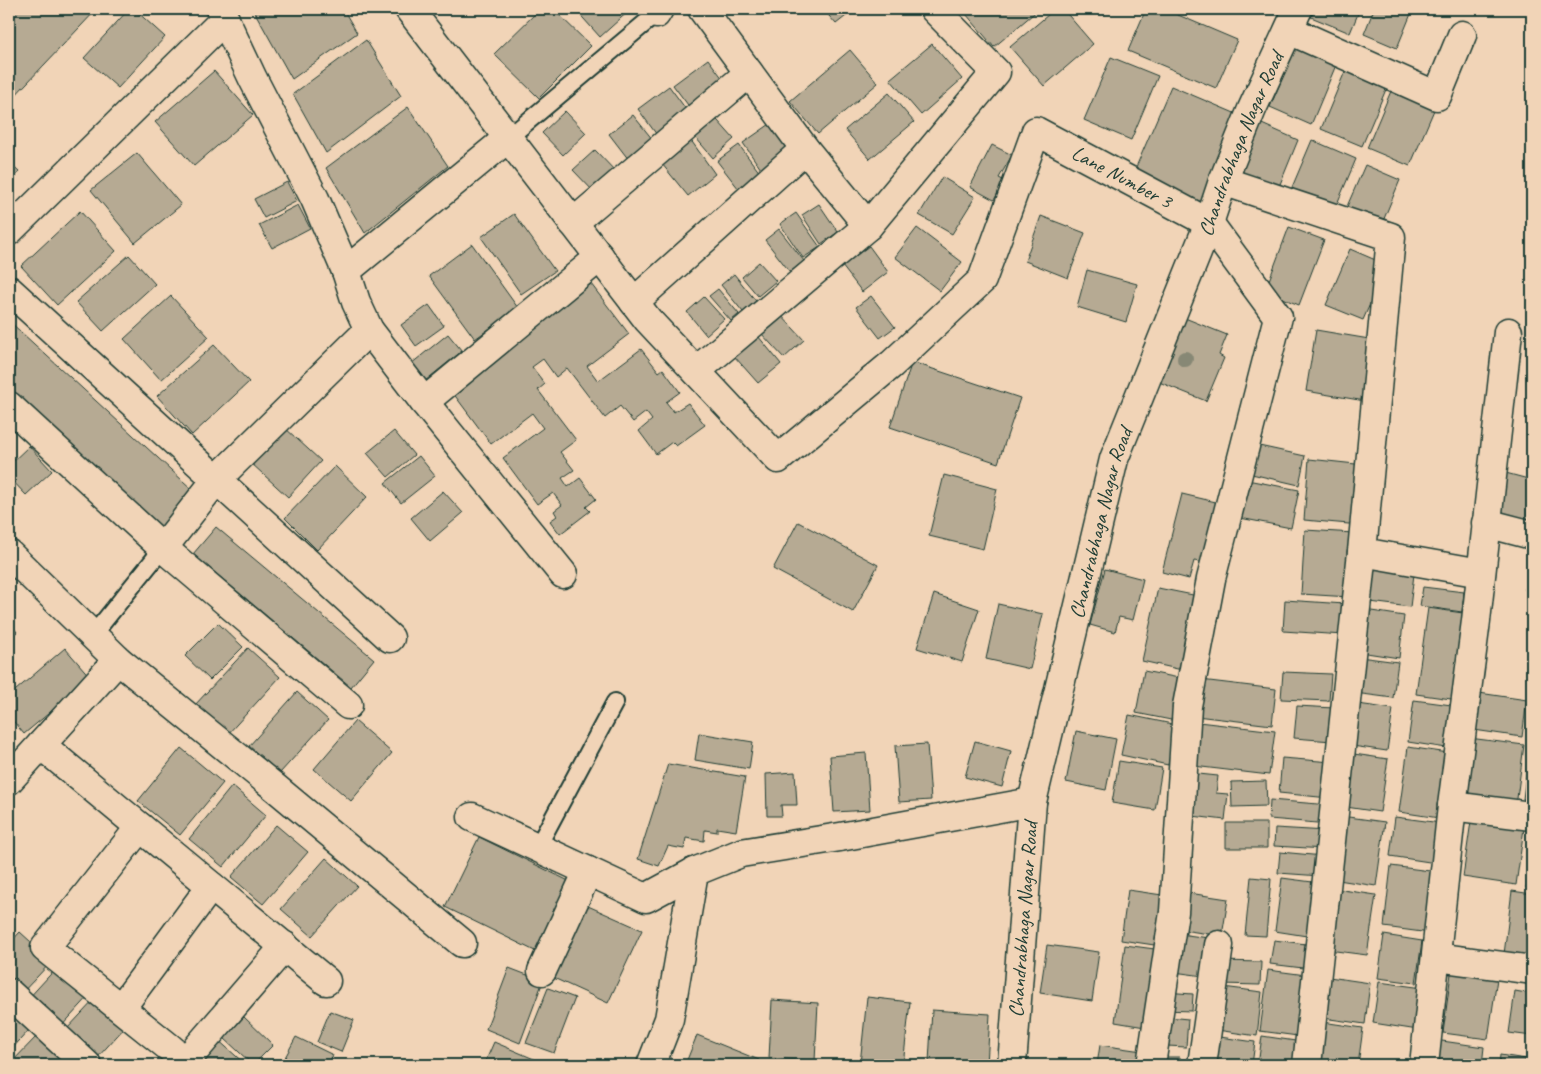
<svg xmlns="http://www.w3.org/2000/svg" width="1541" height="1074" viewBox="0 0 1541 1074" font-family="Caveat,sans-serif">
	<rect width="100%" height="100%" fill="#f1d4b7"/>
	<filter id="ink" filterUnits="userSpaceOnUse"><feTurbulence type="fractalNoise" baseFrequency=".02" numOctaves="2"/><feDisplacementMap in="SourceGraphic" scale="10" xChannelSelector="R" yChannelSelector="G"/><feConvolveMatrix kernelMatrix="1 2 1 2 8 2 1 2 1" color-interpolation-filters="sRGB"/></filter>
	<g filter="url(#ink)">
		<path fill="#b6aa93" stroke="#1f3d34" d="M9 9H97L9 102Z
			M129 9H134L165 37 118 88 84 58Z
			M253 9H343L357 33 292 79Z
			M540 9H553L591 46 539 98 494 54Z
			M575 9H631L600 37Z
			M823 9H855L836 24Z
			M972 9H1039L994 47 966 14Z
			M1055 9H1063L1093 44 1044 86 1010 47Z
			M1146 9H1164L1237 40 1216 88 1128 51Z
			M1315 9H1360L1350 33 1311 17Z
			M1374 9H1413L1397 48 1364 34Z
			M366 40 401 96 326 153 293 94Z
			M932 44 962 79 921 115 890 79Z
			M1295 48 1336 65 1311 125 1270 107Z
			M850 50 878 83 818 134 790 101Z
			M1111 57 1158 76 1131 140 1084 120Z
			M708 59 726 83 691 109 673 85Z
			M1346 69 1387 87 1362 146 1321 129Z
			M214 71 253 115 194 166 155 122Z
			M669 86 688 112 657 135 638 109Z
			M1171 86 1239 115 1201 203 1133 174Z
			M1391 91 1434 110 1410 166 1367 148Z
			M889 93 914 122 870 159 845 130Z
			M408 107 448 166 365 233 326 168Z
			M565 111 586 133 563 155 542 133Z
			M710 112 734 139 713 158 690 131Z
			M633 115 653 140 629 160 609 134Z
			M1255 121 1298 140 1276 194 1232 176Z
			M773 122 793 151 763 172 743 143Z
			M1532 135V148L1528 147Z
			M690 139 715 174 688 196 662 164Z
			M1312 140 1356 159 1334 211 1290 192Z
			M739 145 763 177 742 193 717 161Z
			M992 145 1012 155 999 178 1005 181 994 200 970 187Z
			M595 150 617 173 595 193 573 170Z
			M137 153 181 205 135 243 91 190Z
			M9 163 19 172 9 184Z
			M1365 165 1400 180 1381 226 1345 211Z
			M942 177 975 197 952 234 919 215Z
			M287 182 297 201 264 218 254 199Z
			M819 204 838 232 821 244 802 215Z
			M298 205 310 228 272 248 259 225Z
			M80 211 116 251 57 305 21 266Z
			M796 213 820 247 803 258 780 224Z
			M514 214 555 271 521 294 481 237Z
			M1041 216 1085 233 1068 278 1025 261Z
			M1289 227 1324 240 1299 305 1265 291Z
			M917 228 962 262 940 291 895 257Z
			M779 229 804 261 790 272 765 240Z
			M472 244 518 308 475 339 429 276Z
			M869 246 888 272 862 292 842 266Z
			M1350 249 1387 265 1363 320 1326 305Z
			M129 255 155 284 103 331 76 302Z
			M759 262 776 281 758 296 742 277Z
			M1087 270 1137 284 1126 322 1077 307Z
			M734 274 756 301 743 312 721 285Z
			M591 284 629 334 587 366 598 381 641 349 659 372 663 369 680 392 666 402 674 412 688 403 705 425 676 446 672 442 656 454 639 431 652 420 646 412 633 422 620 406 605 418 567 368 556 377 543 359 532 367 545 384 538 390 576 440 560 452 574 470 562 478 568 487 580 478 596 499 586 507 590 511 560 534 550 521 557 516 554 511 562 505 553 493 537 504 503 458 543 428 532 413 491 444 450 389Z
			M718 289 739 314 731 321 709 296Z
			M171 296 209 337 161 380 124 339Z
			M871 296 895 327 880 338 856 307Z
			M704 297 724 319 706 335 687 312Z
			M429 305 444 326 416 346 401 325Z
			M1532 313V331L1528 330Z
			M780 314 804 340 784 358 760 332Z
			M1180 316 1227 335 1219 355 1224 358 1206 401 1154 380Z
			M9 321 195 492 159 531 9 393Z
			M1316 330 1375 340 1365 401 1306 391Z
			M448 334 462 351 425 381 411 364Z
			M758 336 781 364 758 383 734 356Z
			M214 345 249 382 192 435 157 396Z
			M912 362 1020 398 998 463 890 427Z
			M284 427 321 461 288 497 251 463Z
			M394 431 414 455 388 477 367 453Z
			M1250 444 1305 456 1299 485 1243 472Z
			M29 446 52 471 26 495 9 477V465Z
			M419 456 435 476 401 503 385 483Z
			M1309 459 1365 465 1360 525 1304 520Z
			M335 466 367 497 317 550 285 518Z
			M1502 472 1532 480V528L1490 517Z
			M944 475 997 489 983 549 929 536Z
			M1242 479 1299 490 1291 528 1235 517Z
			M443 491 463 513 430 541 411 518Z
			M1182 494 1220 503 1205 563 1194 561 1189 579 1162 572Z
			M798 522 878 565 853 612 773 569Z
			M216 527 374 659 351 687 193 554Z
			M1305 530 1354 533 1350 597 1301 594Z
			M1532 553V591L1525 590Z
			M1375 560 1415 566 1410 607 1370 602Z
			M1105 569 1143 579 1133 620 1119 617 1115 632 1090 625Z
			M1423 587 1464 592 1462 612 1420 606Z
			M1158 588 1198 596 1182 670 1142 661Z
			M934 594 979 609 962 662 917 648Z
			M1285 600 1345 604 1343 635 1283 631Z
			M998 604 1043 614 1030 669 986 659Z
			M1428 608 1470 614 1458 700 1416 694Z
			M1365 610 1404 616 1399 658 1360 652Z
			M9 622 17 632 9 639Z
			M218 623 243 647 210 680 185 656Z
			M65 648 91 678 24 734 9 716V696Z
			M248 648 280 677 226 736 194 706Z
			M1352 656 1398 662 1393 698 1347 692Z
			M1144 671 1184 679 1176 721 1136 713Z
			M1283 672 1331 674 1329 701 1281 699Z
			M1201 680 1276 689 1272 725 1196 716Z
			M297 692 328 720 280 773 249 746Z
			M1479 693 1527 700 1522 737 1474 730Z
			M1414 700 1459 706 1453 749 1408 742Z
			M1351 703 1393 709 1387 751 1345 745Z
			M1297 706 1334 708 1332 741 1294 738Z
			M1532 712V734L1529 733Z
			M1129 715 1177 725 1168 765 1121 755Z
			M355 721 392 753 351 801 314 769Z
			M1190 721 1275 731 1269 775 1185 765Z
			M1076 731 1116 739 1106 790 1066 782Z
			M699 733 753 742 749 769 695 760Z
			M1469 738 1524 745 1516 806 1461 798Z
			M975 741 1011 751 1002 787 965 777Z
			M1530 743H1532V800L1523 799Z
			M927 744 931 800 899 802 895 746Z
			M1408 747 1455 754 1446 819 1399 812Z
			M181 748 223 783 180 835 138 801Z
			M866 753 870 810 834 812 830 756Z
			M1347 753 1388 759 1380 812 1339 806Z
			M1282 758 1332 762 1329 798 1279 793Z
			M1119 761 1162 768 1155 810 1112 803Z
			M668 764 745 777 736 831 717 828V832L705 830 704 841 686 838 684 849 668 846 659 866 638 859Z
			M795 772 797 805H781L782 816H767L766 774Z
			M1189 773 1218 776 1216 793 1228 794 1225 820 1184 815Z
			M1266 781 1267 806 1232 807 1231 782Z
			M232 786 266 815 223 867 189 839Z
			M1270 800 1330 805 1329 824 1269 819Z
			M1472 814 1525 821 1516 885 1463 877Z
			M1341 816 1385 822 1376 886 1332 879Z
			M1395 817 1441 823 1436 863 1390 856Z
			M1226 823H1267V848H1226Z
			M276 825 308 852 263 904 231 877Z
			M1275 828 1327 831 1325 849 1274 846Z
			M479 837 577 885 543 955 445 907Z
			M1532 846V889L1526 888Z
			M1280 852 1323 856 1321 876 1278 873Z
			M326 858 357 886 312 936 281 909Z
			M1391 866 1438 872 1430 933 1384 927Z
			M1251 877 1271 879 1266 936 1245 935Z
			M1282 878 1320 883 1313 937 1275 931Z
			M1336 889 1376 895 1367 955 1328 950Z
			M1128 890 1169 896 1161 946 1121 940Z
			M1512 891 1532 894V951L1530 966 1503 962Z
			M1182 892 1228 899 1222 936 1176 929Z
			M579 902 642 930 608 1003 545 974Z
			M20 932 52 961 19 996 9 987V944Z
			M1180 934 1216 939 1211 977 1174 972Z
			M1384 935 1422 941 1416 983 1378 978Z
			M1274 940 1314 945 1311 969 1270 964Z
			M1047 945 1099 952 1092 1001 1040 993Z
			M1125 945 1162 950 1151 1028 1115 1022Z
			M1221 961 1261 962 1260 985 1221 984Z
			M60 964 92 993 58 1030 26 1001Z
			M1452 966 1498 972 1488 1039 1443 1033Z
			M509 968 543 981 520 1043 486 1029Z
			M1268 970 1306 975 1298 1036 1260 1031Z
			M1329 977 1370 983 1365 1024 1323 1018Z
			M1379 982 1423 988 1418 1030 1373 1023Z
			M1223 987 1262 992 1257 1036 1217 1030Z
			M548 988 575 998 554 1053 526 1043Z
			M1515 991 1532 994V1036L1509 1033Z
			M1164 992 1193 994 1192 1011 1163 1010Z
			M867 997 910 1002 903 1065 860 1064Z
			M96 998 126 1026 97 1058 66 1030Z
			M772 1000 818 1003 815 1061 769 1058Z
			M9 1010 30 1029 9 1052Z
			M932 1010 990 1014 987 1065 929 1062Z
			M330 1011 354 1020 341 1052 317 1042Z
			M244 1017 273 1045 253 1065 224 1038Z
			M1168 1017 1188 1019 1186 1047 1167 1046Z
			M1322 1022 1363 1028 1358 1065H1316Z
			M697 1035 759 1060 757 1065H685Z
			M37 1036 69 1065H9Z
			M1213 1036 1255 1042 1252 1065H1209Z
			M1262 1036 1302 1042 1299 1065H1258Z
			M296 1037 333 1055 328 1065H281Z
			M216 1038 246 1065H195Z
			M1435 1040 1484 1047 1482 1065H1432Z
			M494 1042 548 1065H484Z
			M1100 1045 1142 1051 1140 1065H1097Z
			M1500 1055 1532 1060V1065H1499Z
			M1157 1057H1180V1065H1157Z"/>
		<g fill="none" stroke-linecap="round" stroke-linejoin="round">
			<g stroke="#1f3d34" stroke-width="20">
				<path id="lane" d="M508 138 656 14
					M92 636 163 548
					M537 848 615 702"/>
			</g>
			<g stroke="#1f3d34" stroke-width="31">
				<g id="street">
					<path d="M220 9 253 79 315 199 346 271 356 302 369 330 424 402 563 574"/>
					<path id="s1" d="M409 9 648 320 778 459 892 364 982 280 1036 131 1209 223 1278 317 1211 579 1187 706 1174 912 1151 1065"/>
					<path d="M702 9 805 149 868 226"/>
					<path d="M656 14 659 9"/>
					<path d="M1289 30 1437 96 1462 35"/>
					<path d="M1223 181 1391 237 1362 552 1307 1065"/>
					<path d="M573 223 749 73"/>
					<path d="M9 231 225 19"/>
					<path d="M346 271 508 138"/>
					<path d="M9 290 390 638"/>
					<path d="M634 302 805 149"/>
					<path d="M696 371 868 226 996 72 934 9"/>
					<path d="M424 402 600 257"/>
					<path d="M9 406 163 548 348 705"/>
					<path d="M1486 523 1532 535"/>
					<path d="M163 548 216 480 369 330"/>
					<path d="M1362 552 1481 573"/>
					<path d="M9 554 118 660 272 785 462 943"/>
					<path d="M41 745 326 981"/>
					<path d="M9 780 118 660"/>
					<path d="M1452 806 1532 816"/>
					<path d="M472 817 646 898 694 872 741 853 840 837 1032 802"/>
					<path d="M140 827 45 948 170 1048 189 1065"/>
					<path d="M1436 957 1532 970"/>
					<path d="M542 971 588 871"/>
					<path d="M9 993 87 1065"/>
					<path d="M121 1008 211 886"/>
					<path d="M185 1062 285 946"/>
					<path d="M651 1065 669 1019 694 872"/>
					<path id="s2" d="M1012 1065 1032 802 1114 459 1209 223 1223 181 1252 109 1298 9"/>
					<path d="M1202 1065 1219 945"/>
					<path d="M1424 1065 1452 806 1476 621 1508 332"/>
				</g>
			</g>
			<use href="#lane" stroke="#f1d4b7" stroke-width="16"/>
			<use href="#street" stroke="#f1d4b7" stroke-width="28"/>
		</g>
		<circle fill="#878875" cx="1185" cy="359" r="8"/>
	</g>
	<g text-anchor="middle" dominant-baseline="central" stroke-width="4.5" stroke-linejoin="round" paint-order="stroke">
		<g font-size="21" fill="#1f3d34" stroke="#f1d4b7">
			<text stroke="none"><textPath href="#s2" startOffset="956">Chandrabhaga Nagar Road</textPath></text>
			<text stroke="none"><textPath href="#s1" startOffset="1110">Lane Number 3</textPath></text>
			<text stroke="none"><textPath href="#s2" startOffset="551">Chandrabhaga Nagar Road</textPath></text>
			<text stroke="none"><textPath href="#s2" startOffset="146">Chandrabhaga Nagar Road</textPath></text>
		</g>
	</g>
	<rect width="1541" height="1074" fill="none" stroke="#f1d4b7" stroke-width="30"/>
	<rect x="15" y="15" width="1511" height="1044" fill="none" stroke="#1f3d34" stroke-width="2" filter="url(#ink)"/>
</svg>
